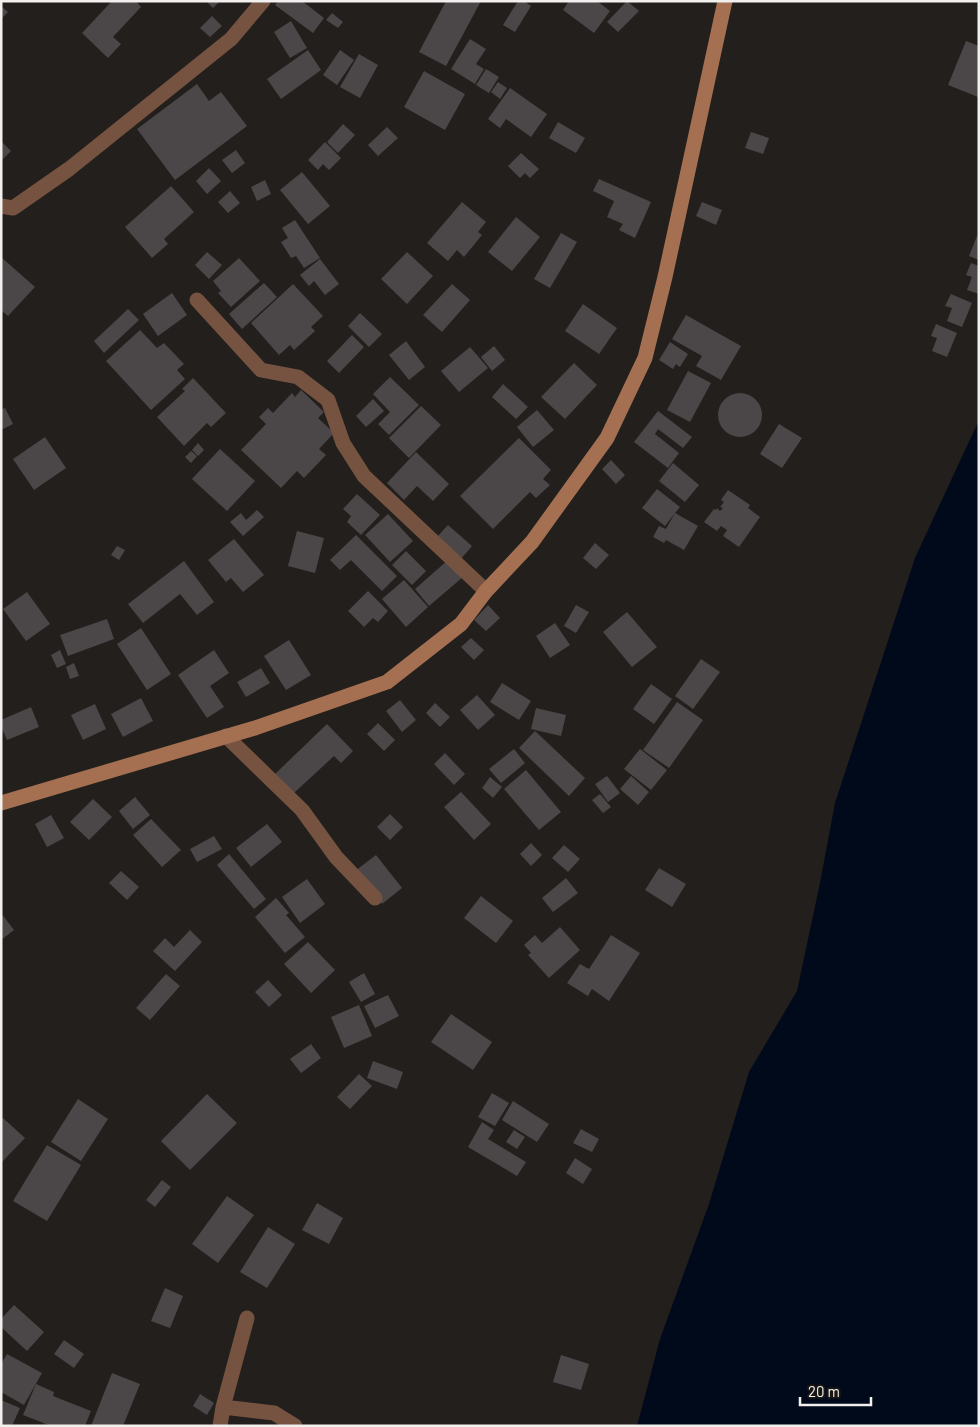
<svg xmlns="http://www.w3.org/2000/svg" width="980" height="1427" viewBox="0 0 980 1427" font-family="Barlow,sans-serif">
	<rect width="100%" height="100%" fill="#221f1c"/>
	<path fill="#000a1a" d="M979 420V1426H637L660 1339 709 1204 749 1072 797 991 820 883 835 803 915 558Z"/>
	<path fill="#4b4749" d="M112 1H136L141 7 113 37 121 44 108 58 82 33Z
		M206 1H220L213 8Z
		M278 1H302L324 18 313 33 275 5Z
		M446 1H481L446 66 419 52Z
		M518 1H524L531 6 515 32 503 25Z
		M569 1H597L610 11 594 33 563 10Z
		M627 1 639 11 618 32 607 22Z
		M1 6 8 12 1 19Z
		M332 13 343 22 338 28 326 20Z
		M212 16 222 26 210 37 200 28Z
		M291 21 307 48 290 58 274 32Z
		M470 39 486 49 476 64 484 69 475 84 451 69Z
		M966 41 979 46 978 97 948 85Z
		M308 50 321 70 281 99 267 79Z
		M340 50 354 60 337 85 323 75Z
		M359 54 378 65 360 98 340 87Z
		M486 69 499 77 489 93 476 85Z
		M424 71 465 94 445 130 404 107Z
		M498 82 507 88 500 99 491 92Z
		M197 84 209 101 221 92 247 126 175 180 137 129Z
		M510 88 547 114 531 137 506 119 500 128 488 119Z
		M558 122 585 138 576 153 549 138Z
		M343 124 355 135 338 153 327 142Z
		M387 127 398 138 378 156 368 145Z
		M751 132 769 138 763 154 745 148Z
		M1 141 11 151 1 161Z
		M325 142 341 158 329 170 323 164 318 170 308 160Z
		M236 150 245 163 232 173 222 160Z
		M521 153 539 169 530 178 525 173 520 178 508 166Z
		M209 168 221 181 207 194 196 181Z
		M302 172 330 206 308 224 280 190Z
		M599 179 651 202 635 238 619 230 623 224 607 217 614 201 593 191Z
		M265 180 271 194 257 201 251 187Z
		M171 186 194 212 164 239 168 244 152 258 125 227Z
		M230 191 240 203 228 213 218 202Z
		M462 202 486 222 478 232 482 235 464 257 457 250 448 261 427 243Z
		M702 202 722 210 716 225 696 216Z
		M516 217 540 237 512 271 488 252Z
		M295 220 320 258 304 268 296 256 291 258 281 242 288 238 282 228Z
		M561 233 577 242 550 288 534 279Z
		M977 236H979V260L969 256Z
		M207 252 222 265 209 279 195 265Z
		M407 252 433 276 407 304 381 279Z
		M1 257 35 287 8 316 1 310Z
		M239 258 260 281 231 307 218 293 221 291 213 281Z
		M320 259 339 284 325 295 314 281 309 286 300 275Z
		M971 263 979 266V294L967 290 972 277 966 275Z
		M264 283 277 297 242 329 229 314Z
		M293 284 323 316 311 327 315 331 294 350 290 345 279 355 251 323Z
		M452 284 470 300 442 332 423 315Z
		M172 293 187 315 158 336 143 314Z
		M951 294 972 303 962 327 947 321 952 308 945 306Z
		M583 304 617 328 599 354 565 331Z
		M128 309 139 320 104 353 94 341Z
		M360 313 382 334 369 347 348 326Z
		M686 315 741 346 721 380 696 366 702 356 672 339Z
		M936 324 957 333 947 357 932 351 937 338 931 336Z
		M140 330 157 348 164 343 184 364 177 370 185 379 151 410 106 361Z
		M352 335 364 347 339 373 327 361Z
		M406 341 425 367 409 380 389 355Z
		M670 342 688 354 680 367 676 364 673 369 659 360Z
		M494 346 505 360 492 371 481 357Z
		M470 347 488 368 459 392 441 371Z
		M574 363 597 385 565 419 541 397Z
		M688 371 711 383 690 422 667 410Z
		M390 377 419 405 389 435 378 424 390 412 373 394Z
		M193 378 226 413 211 427 207 423 184 446 157 417 185 391 182 389Z
		M503 384 528 407 516 419 492 397Z
		M301 390 324 412 318 418 334 433 319 449 326 455 304 478 297 471 281 488 241 450 266 424 259 417 268 408 273 413 292 393 295 397Z
		M718 415a22 22 0 1 1 44 0a22 22 0 1 1-44 0Z
		M373 399 384 411 366 427 356 416Z
		M421 406 441 425 409 458 389 438Z
		M5 408 13 424 1 430V410Z
		M537 410 554 430 533 447 517 427Z
		M658 411 692 437 683 448 658 429 655 434 679 453 668 468 634 442Z
		M779 424 802 438 782 468 760 454Z
		M45 437 66 468 34 490 13 459Z
		M519 438 551 470 543 479 550 485 536 498 530 492 493 529 460 496Z
		M198 443 204 450 198 456 192 450Z
		M220 449 255 481 227 511 192 479Z
		M191 451 197 456 191 463 185 457Z
		M416 452 449 484 433 501 417 486 404 500 387 483Z
		M611 460 625 475 616 484 602 469Z
		M673 463 699 485 685 502 659 481Z
		M657 489 680 507 675 513 698 526 684 550 666 540 664 543 653 537 659 526 666 529 675 513 665 526 642 508Z
		M728 490 750 505 748 508 760 517 739 547 723 536 727 530 721 526 717 531 704 522 714 509 716 510 717 508 720 511 723 508 720 507 724 502 721 500Z
		M357 494 380 515 361 535 347 522 351 516 343 509Z
		M257 510 264 517 243 536 230 522 241 513 246 520Z
		M388 514 413 541 390 562 365 535Z
		M448 525 472 546 461 559 436 538Z
		M297 531 324 538 315 573 288 566Z
		M356 535 397 576 382 591 351 560 340 570 330 560Z
		M234 539 264 575 243 592 231 578 226 582 208 560Z
		M595 543 609 555 596 569 583 558Z
		M117 546 125 550 119 560 111 555Z
		M406 551 426 571 412 585 392 565Z
		M448 560 463 577 429 606 415 589Z
		M184 561 214 602 197 615 180 594 143 623 128 604Z
		M404 580 428 607 406 627 382 599Z
		M368 591 388 611 378 622 373 618 364 627 348 611Z
		M27 592 50 624 26 641 3 609Z
		M488 605 500 618 486 631 474 620Z
		M576 605 589 612 576 633 564 626Z
		M627 612 657 647 632 667 603 632Z
		M107 619 114 639 68 656 60 635Z
		M555 623 570 645 550 658 536 636Z
		M141 628 171 674 147 690 117 644Z
		M471 638 484 650 474 660 461 647Z
		M289 640 311 675 286 690 264 656Z
		M60 650 66 664 57 668 51 655Z
		M214 650 229 673 210 686 224 707 207 718 178 675Z
		M701 659 720 672 693 709 675 696Z
		M74 663 79 676 70 679 66 667Z
		M261 668 270 683 246 697 237 682Z
		M502 683 531 701 519 720 490 702Z
		M651 684 672 699 654 724 633 709Z
		M477 695 495 715 478 730 460 710Z
		M141 698 153 721 123 737 111 714Z
		M400 700 416 720 402 732 386 711Z
		M677 702 703 720 669 768 643 750Z
		M435 703 450 717 440 727 426 713Z
		M95 704 106 729 83 740 71 715Z
		M31 707 39 727 7 740 1 726V720Z
		M536 708 566 715 561 736 531 729Z
		M378 723 395 740 384 751 367 734Z
		M327 724 353 751 341 763 334 756 294 793 275 774Z
		M535 731 585 778 569 796 519 748Z
		M514 749 525 763 501 783 489 769Z
		M640 749 667 770 651 790 624 769Z
		M445 753 465 774 454 785 434 764Z
		M526 770 561 812 539 830 504 789Z
		M607 776 620 793 608 802 595 784Z
		M631 776 649 792 638 805 620 789Z
		M490 777 502 787 493 798 482 788Z
		M461 792 491 824 474 840 444 807Z
		M600 794 611 807 603 813 592 800Z
		M135 797 150 815 133 829 119 811Z
		M93 799 112 817 89 840 70 822Z
		M390 814 403 827 390 840 377 827Z
		M51 815 64 838 47 847 35 824Z
		M151 819 181 850 162 867 133 835Z
		M267 824 282 842 251 867 236 848Z
		M214 836 222 849 197 862 190 849Z
		M531 843 542 855 531 866 520 854Z
		M564 845 580 859 568 872 552 858Z
		M229 854 266 899 254 909 217 865Z
		M376 855 402 888 382 904 355 871Z
		M659 868 686 884 672 907 645 890Z
		M121 871 139 887 127 900 109 883Z
		M566 878 578 893 553 912 542 898Z
		M307 879 325 904 300 923 282 897Z
		M481 896 513 921 496 943 464 918Z
		M276 898 289 913 286 915 305 937 285 953 255 917Z
		M1 913 14 930 1 940Z
		M560 927 580 950 549 978 528 955 531 953 524 945 535 935 542 943Z
		M190 930 202 942 175 971 153 951 165 938 174 947Z
		M611 935 640 953 609 1001 592 989 588 996 567 983 580 964 589 969Z
		M308 942 335 970 311 993 284 964Z
		M364 973 375 994 361 1002 349 982Z
		M166 974 180 986 150 1020 136 1008Z
		M268 980 282 995 269 1007 255 992Z
		M388 995 399 1016 375 1028 364 1006Z
		M359 1005 372 1036 344 1048 331 1017Z
		M451 1014 492 1042 473 1070 431 1042Z
		M311 1044 321 1058 301 1073 290 1059Z
		M373 1061 403 1072 397 1089 367 1078Z
		M359 1074 372 1086 350 1109 337 1097Z
		M492 1093 509 1103 495 1126 478 1117Z
		M207 1094 237 1123 190 1170 161 1141Z
		M78 1099 108 1119 81 1161 51 1142Z
		M513 1101 549 1124 537 1142 502 1120Z
		M3 1118 25 1138 1 1163V1119Z
		M482 1122 494 1130 488 1139 526 1162 517 1176 468 1147Z
		M581 1129 599 1139 592 1152 573 1143Z
		M514 1130 525 1137 517 1149 506 1142Z
		M47 1145 81 1165 47 1221 13 1201Z
		M575 1158 592 1169 583 1184 566 1173Z
		M162 1180 171 1187 155 1207 146 1200Z
		M227 1196 254 1215 218 1263 192 1244Z
		M317 1203 343 1218 329 1244 302 1230Z
		M268 1227 295 1244 267 1288 240 1272Z
		M165 1288 183 1296 170 1328 151 1321Z
		M14 1305 44 1332 27 1351 1 1327V1319Z
		M64 1340 84 1354 74 1368 54 1354Z
		M7 1354 42 1373 24 1405 1 1392V1364Z
		M561 1355 589 1364 581 1390 553 1382Z
		M112 1373 140 1384 123 1426H91Z
		M36 1384 54 1392 53 1396 91 1411 85 1426H51L23 1415Z
		M200 1394 214 1403 207 1415 193 1406Z
		M1 1400 20 1408 12 1426H1Z"/>
	<g fill="none" stroke-linecap="round" stroke-linejoin="round">
		<path stroke="#755340" stroke-width="15" d="M1 206 13 208 69 169 231 39 263 1
			M197 300 261 370 298 377 328 400 343 443 364 476 486 591
			M226 736 302 810 336 857 375 898
			M223 1407 274 1413 295 1426
			M220 1426 223 1407 247 1318"/>
		<path stroke="#a57051" stroke-width="15" d="M1 803 255 728 387 682 461 624 486 591 532 542 607 438 645 358 665 277 725 1"/>
	</g>
	<rect width="980" height="1427" fill="none" stroke="#f2f0ee" stroke-width="5"/>
	<path d="M800 1397v8h71v-8" fill="none" stroke="#f2f0ee" stroke-width="2.5"/>
	<text x="808" y="1397" font-size="15" fill="#f2f0ee" stroke="#191613" stroke-width="4" paint-order="stroke">20 m</text>
</svg>
